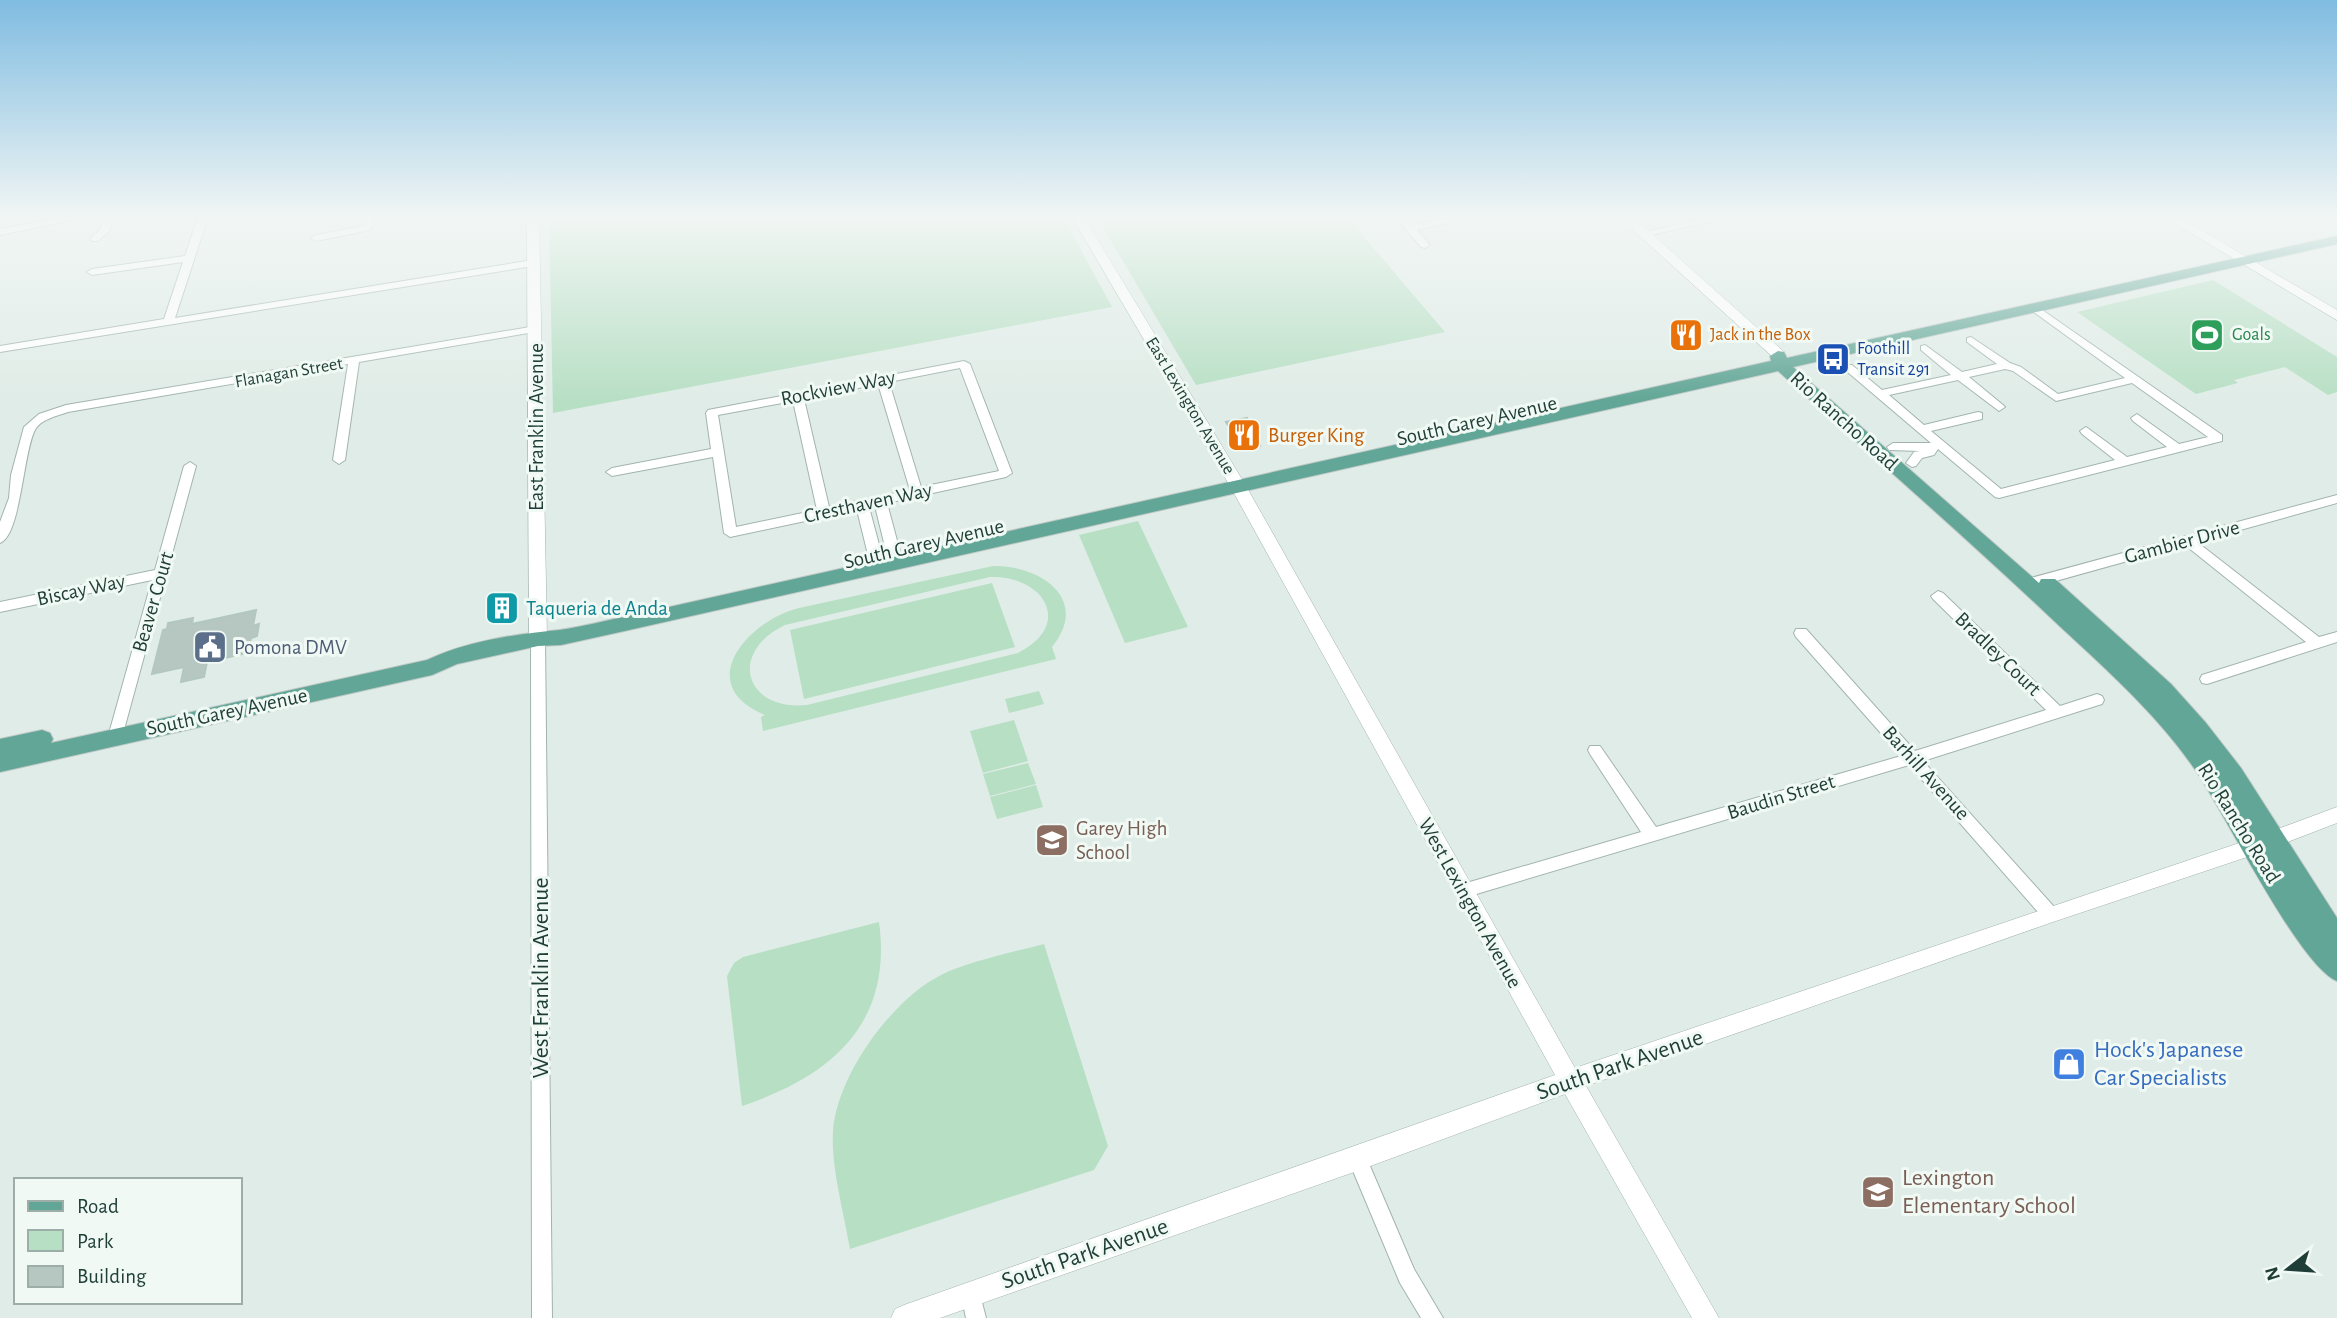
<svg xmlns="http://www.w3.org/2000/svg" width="2337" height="1318" viewBox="0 0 2337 1318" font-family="'Alegreya Sans',sans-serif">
	<rect width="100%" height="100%" fill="#e0ece7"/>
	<path fill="#b7dfc4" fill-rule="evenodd" d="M549 217H1063L1112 307 553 413Z
		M1097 217H1347L1445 332 1196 385Z
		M2213 280 2337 357V392L2328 395 2285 367 2234 380 2238 383 2196 394 2077 312Z
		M1138 521 1188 627 1125 643 1079 535Z
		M993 566C1040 565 1091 599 1052 647L1056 659 763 731 761 717 765 715C692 685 747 621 799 608ZM990 577C1043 575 1075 624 1018 653L807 705C744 711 728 652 785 625Z
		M992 583 1015 647 804 699 790 630Z
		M1039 691 1044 704 1009 713 1005 699Z
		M1014 720 1028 761 983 773 970 731Z
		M1028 763 1036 784 990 796 983 774Z
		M1036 785 1043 807 997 819 990 797Z
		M879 922C893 1024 831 1076 742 1106L727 976 734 963 743 957Z
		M1044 944 1108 1146 1094 1170 850 1249C844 1213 831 1168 833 1132 836 1077 891 1000 941 975 967 962 1014 952 1044 944Z"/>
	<path fill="#b5c7c0" stroke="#b2c7bf" stroke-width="2" d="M1247 418 1260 446 1243 450 1226 422Z
		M513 599V617L492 620V604Z
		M256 610 253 626 259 624 257 636 251 638 247 653 207 662 204 677 181 682 184 667 152 674 163 630 167 629 168 623 193 618 192 624Z"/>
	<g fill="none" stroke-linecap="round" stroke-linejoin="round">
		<g stroke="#a2b4af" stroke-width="2">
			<path id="minor" d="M65 217H88L0 235V229Z
				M104 217H114L109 231 98 241H92L90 239 100 230Z
				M198 217H208L175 318 533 260 538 263 533 266 0 352V346L164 319 183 262 92 275 87 272 92 269 185 256Z
				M366 217H376L370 230 316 241 311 238 316 235 363 226Z
				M1395 217H1405L1412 225 1451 217H1472L1417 230 1430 245 1425 248 1421 247Z
				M1709 217H1729L1643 237 1638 234Z
				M2035 305 2222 435V441L1999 498 1995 497 1938 449 1934 455 1922 458 1916 466 1912 467 1906 463 1914 452 1920 451 1889 450 1887 447 1893 443H1931L1844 369V365H1852L1882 390 1951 375 1921 350V346L1925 345 1962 372 1997 364 1967 342V338L1971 337 2010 363 2021 367 2058 394 2125 378 2031 310V306ZM2005 369 2013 371 2056 401 2132 383 2208 437 2179 444 2137 414 2131 418 2133 421 2167 447 2127 457 2086 427 2080 431 2082 434 2115 460 2001 489 1931 431 1982 419V413L1978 412 1924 425 1889 395 1958 380 1999 411 2005 407 2003 405 1969 377Z
				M536 326 540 327V331L359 362 345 460 339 464 333 460 348 364 68 412C57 416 41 419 35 430 23 452 21 535 0 543V522L9 498 11 475 24 427 39 414 66 405Z
				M964 361 970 364 1012 473 1006 477 887 503 903 563 901 566H891L889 563 875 506 869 507 885 567 878 572 871 567 857 510 730 537 724 533 713 457 612 476 606 472 612 468 711 449 706 413 708 410ZM960 368 999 471 921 487 889 382ZM878 384 910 490 829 507 804 399ZM793 401 817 510 736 527 718 415Z
				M190 462 196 466 122 737 120 741H110L108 737 152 580 0 612V602L155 570 184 466Z
				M2337 495V503L2197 542 2319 637 2337 632V642L2207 684 2202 683 2200 679 2202 675 2306 642 2185 545 2027 589 2020 584 2027 579Z
				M1938 591 1943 593 2060 706 2097 694 2102 696 2104 700 2102 704 1923 761 2056 909 2058 914 2056 919 2050 921 2044 919 1909 765 1463 898 1457 896 1455 891 1457 886 1463 884 1641 832 1590 754 1588 750 1590 746H1600L1656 827 1901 756 1796 637 1794 633 1796 629H1806L1915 751 2046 710 1933 599 1931 596Z
				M538 633 545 638 552 1318H532L531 638Z
				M1357 1150 1364 1152 1414 1269 1443 1318H1421L1400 1283 1348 1159 1350 1152Z
				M971 1284 978 1287 986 1318H966L961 1294 964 1287Z"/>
		</g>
		<g stroke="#a2b4af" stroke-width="1">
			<path id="tertiary" d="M527 217H539L547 638 544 642H532L529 638Z
				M1072 217H1084L1246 486 1575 1068 2248 840 2337 807V823L2259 853 2050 923 1586 1086 1719 1318H1692L1565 1094 1357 1171 940 1318H891L895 1309 904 1305 1555 1075 1230 486Z
				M1619 217H1633L1783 351V357H1773Z
				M2164 217H2179L2337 310V320Z"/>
		</g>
		<g stroke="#c0c9c7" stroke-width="2">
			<path id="primary" d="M2337 236V244L1793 367 2039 583 2041 579H2055L2171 684 2206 723 2241 768 2337 918V981C2299 966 2224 811 2196 771 2156 712 2101 665 2050 617 1961 533 1869 453 1778 371L629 630 561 645 538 646 457 664 432 675 0 772V739L42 730 50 733 53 739 51 743 427 660C467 641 516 634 559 630 583 627 606 620 629 616L1771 361 1770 356 1778 351 1784 352 1787 358Z"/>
		</g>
		<use href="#minor" fill="#fff" fill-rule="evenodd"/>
		<use href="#tertiary" fill="#fff" fill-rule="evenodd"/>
		<use href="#primary" fill="#61a696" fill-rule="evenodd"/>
	</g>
	<linearGradient id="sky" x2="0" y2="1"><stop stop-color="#80bce1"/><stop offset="0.54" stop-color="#f1f6f4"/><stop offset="1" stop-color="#f1f6f4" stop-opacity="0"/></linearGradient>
	<rect width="2337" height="402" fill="url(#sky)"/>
	<defs>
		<g id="restaurant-square" transform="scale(1.75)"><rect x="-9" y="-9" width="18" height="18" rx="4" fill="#e8710a" stroke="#f1f9f5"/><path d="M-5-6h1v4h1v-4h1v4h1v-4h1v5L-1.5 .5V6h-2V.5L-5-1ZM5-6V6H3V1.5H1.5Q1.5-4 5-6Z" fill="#fff"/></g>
		<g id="stadium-square" transform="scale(1.75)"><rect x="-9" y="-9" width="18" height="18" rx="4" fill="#2e9e5b" stroke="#f1f9f5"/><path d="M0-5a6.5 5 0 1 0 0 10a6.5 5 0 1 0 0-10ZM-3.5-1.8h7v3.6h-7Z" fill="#fff"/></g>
		<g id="bus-square" transform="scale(1.75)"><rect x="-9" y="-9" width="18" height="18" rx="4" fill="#1a4fb4" stroke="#f1f9f5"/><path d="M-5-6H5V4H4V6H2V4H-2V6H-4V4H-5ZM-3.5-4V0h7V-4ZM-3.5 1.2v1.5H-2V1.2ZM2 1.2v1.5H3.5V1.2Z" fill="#fff"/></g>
		<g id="building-square" transform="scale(1.75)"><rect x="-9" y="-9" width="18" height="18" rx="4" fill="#0f9aa8" stroke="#f1f9f5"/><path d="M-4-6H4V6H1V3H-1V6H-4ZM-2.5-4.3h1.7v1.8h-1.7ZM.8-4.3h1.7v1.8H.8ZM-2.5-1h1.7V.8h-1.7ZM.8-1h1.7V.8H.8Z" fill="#fff"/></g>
		<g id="civic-square" transform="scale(1.75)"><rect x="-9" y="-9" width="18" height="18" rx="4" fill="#5c6f8a" stroke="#f1f9f5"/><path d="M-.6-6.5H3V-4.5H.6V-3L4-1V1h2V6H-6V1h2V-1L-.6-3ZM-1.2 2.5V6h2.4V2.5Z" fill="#fff"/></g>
		<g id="school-square" transform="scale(1.75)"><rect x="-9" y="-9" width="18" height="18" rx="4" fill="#8d6e63" stroke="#f1f9f5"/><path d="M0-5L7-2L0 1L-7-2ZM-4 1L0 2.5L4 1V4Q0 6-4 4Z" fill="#fff"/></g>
		<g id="shop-square" transform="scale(1.75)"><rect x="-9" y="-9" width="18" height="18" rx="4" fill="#3f7fe0" stroke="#f1f9f5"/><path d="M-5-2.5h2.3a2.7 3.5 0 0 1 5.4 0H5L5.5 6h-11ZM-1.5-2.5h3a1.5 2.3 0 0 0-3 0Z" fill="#fff"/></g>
	</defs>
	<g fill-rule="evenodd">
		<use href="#restaurant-square" x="1686" y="335"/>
		<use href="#stadium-square" x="2207" y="335"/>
		<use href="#bus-square" x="1833" y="359"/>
		<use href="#restaurant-square" x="1244" y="435"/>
		<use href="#building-square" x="502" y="608"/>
		<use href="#civic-square" x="210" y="647"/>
		<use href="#school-square" x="1052" y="840"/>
		<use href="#shop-square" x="2069" y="1064"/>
		<use href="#school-square" x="1878" y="1192"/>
	</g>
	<g text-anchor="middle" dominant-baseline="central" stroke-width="6" stroke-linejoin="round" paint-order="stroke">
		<g font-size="18" fill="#c56008" stroke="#f1f9f5" text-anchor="start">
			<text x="1710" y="335">Jack in the Box</text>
		</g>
		<g font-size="18" fill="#27864d" stroke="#f1f9f5" text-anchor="start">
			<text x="2232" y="335">Goals</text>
		</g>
		<g font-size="18" fill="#164399" stroke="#f1f9f5" text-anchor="start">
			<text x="1857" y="349">Foothill<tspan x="1857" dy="21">Transit 291</tspan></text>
		</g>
		<g font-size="18" fill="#1f3e37" stroke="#f1f9f5">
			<text transform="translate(289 373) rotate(-10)">Flanagan Street</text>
			<text transform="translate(1190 406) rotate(59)">East Lexington Avenue</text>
		</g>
		<g font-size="21" fill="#1f3e37" stroke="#f1f9f5">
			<text transform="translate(838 388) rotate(-11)">Rockview Way</text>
			<text transform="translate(1477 421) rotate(-13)">South Garey Avenue</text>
			<text transform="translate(1844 421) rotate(42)">Rio Rancho Road</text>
			<text transform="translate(536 427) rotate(-90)">East Franklin Avenue</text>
			<text transform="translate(868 503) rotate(-12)">Cresthaven Way</text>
			<text transform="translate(2182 542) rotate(-15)">Gambier Drive</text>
			<text transform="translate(924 544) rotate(-13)">South Garey Avenue</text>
			<text transform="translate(81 590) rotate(-12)">Biscay Way</text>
			<text transform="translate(153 602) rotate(-74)">Beaver Court</text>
			<text transform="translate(1998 654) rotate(44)">Bradley Court</text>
			<text transform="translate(227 712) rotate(-12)">South Garey Avenue</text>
			<text transform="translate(1926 773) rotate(48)">Barhill Avenue</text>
			<text transform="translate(1781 797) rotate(-17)">Baudin Street</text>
			<text transform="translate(2239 823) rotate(58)">Rio Rancho Road</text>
			<text transform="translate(1470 903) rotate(61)">West Lexington Avenue</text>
		</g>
		<g font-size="21" fill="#c56008" stroke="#f1f9f5" text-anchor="start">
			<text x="1268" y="435">Burger King</text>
		</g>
		<g font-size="21" fill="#0d838f" stroke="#f1f9f5" text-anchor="start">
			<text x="526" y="608">Taqueria de Anda</text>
		</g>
		<g font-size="21" fill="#4e5e75" stroke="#f1f9f5" text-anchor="start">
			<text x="234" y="647">Pomona DMV</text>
		</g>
		<g font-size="21" fill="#785e54" stroke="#f1f9f5" text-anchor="start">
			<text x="1076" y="828">Garey High<tspan x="1076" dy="24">School</tspan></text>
		</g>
		<g font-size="24" fill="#1f3e37" stroke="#f1f9f5">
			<text transform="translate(541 978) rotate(-90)">West Franklin Avenue</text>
			<text transform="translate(1620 1065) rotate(-19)">South Park Avenue</text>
			<text transform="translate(1085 1254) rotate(-19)">South Park Avenue</text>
		</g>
		<g font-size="24" fill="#366cbe" stroke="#f1f9f5" text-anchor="start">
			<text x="2094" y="1050">Hock's Japanese<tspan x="2094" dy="28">Car Specialists</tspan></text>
		</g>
		<g font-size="24" fill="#785e54" stroke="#f1f9f5" text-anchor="start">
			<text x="1902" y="1178">Lexington<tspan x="1902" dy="28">Elementary School</tspan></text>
		</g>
	</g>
	<rect x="14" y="1178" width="228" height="126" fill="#f1f9f5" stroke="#9daea9" stroke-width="2"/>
	<rect x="28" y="1201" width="35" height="10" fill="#61a696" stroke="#9daea9" stroke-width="2"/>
	<text x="77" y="1213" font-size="21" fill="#1f3e37">Road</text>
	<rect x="28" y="1230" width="35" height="21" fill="#b7dfc4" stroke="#9daea9" stroke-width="2"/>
	<text x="77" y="1248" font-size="21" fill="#1f3e37">Park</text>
	<rect x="28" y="1266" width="35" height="21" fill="#b5c7c0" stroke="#9daea9" stroke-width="2"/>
	<text x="77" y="1283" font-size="21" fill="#1f3e37">Building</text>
	<g transform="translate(2288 1269) rotate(253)" stroke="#f1f9f5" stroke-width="5" paint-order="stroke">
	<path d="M0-5L12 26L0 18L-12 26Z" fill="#1f3e37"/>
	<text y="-10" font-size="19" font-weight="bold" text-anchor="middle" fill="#1f3e37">N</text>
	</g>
</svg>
